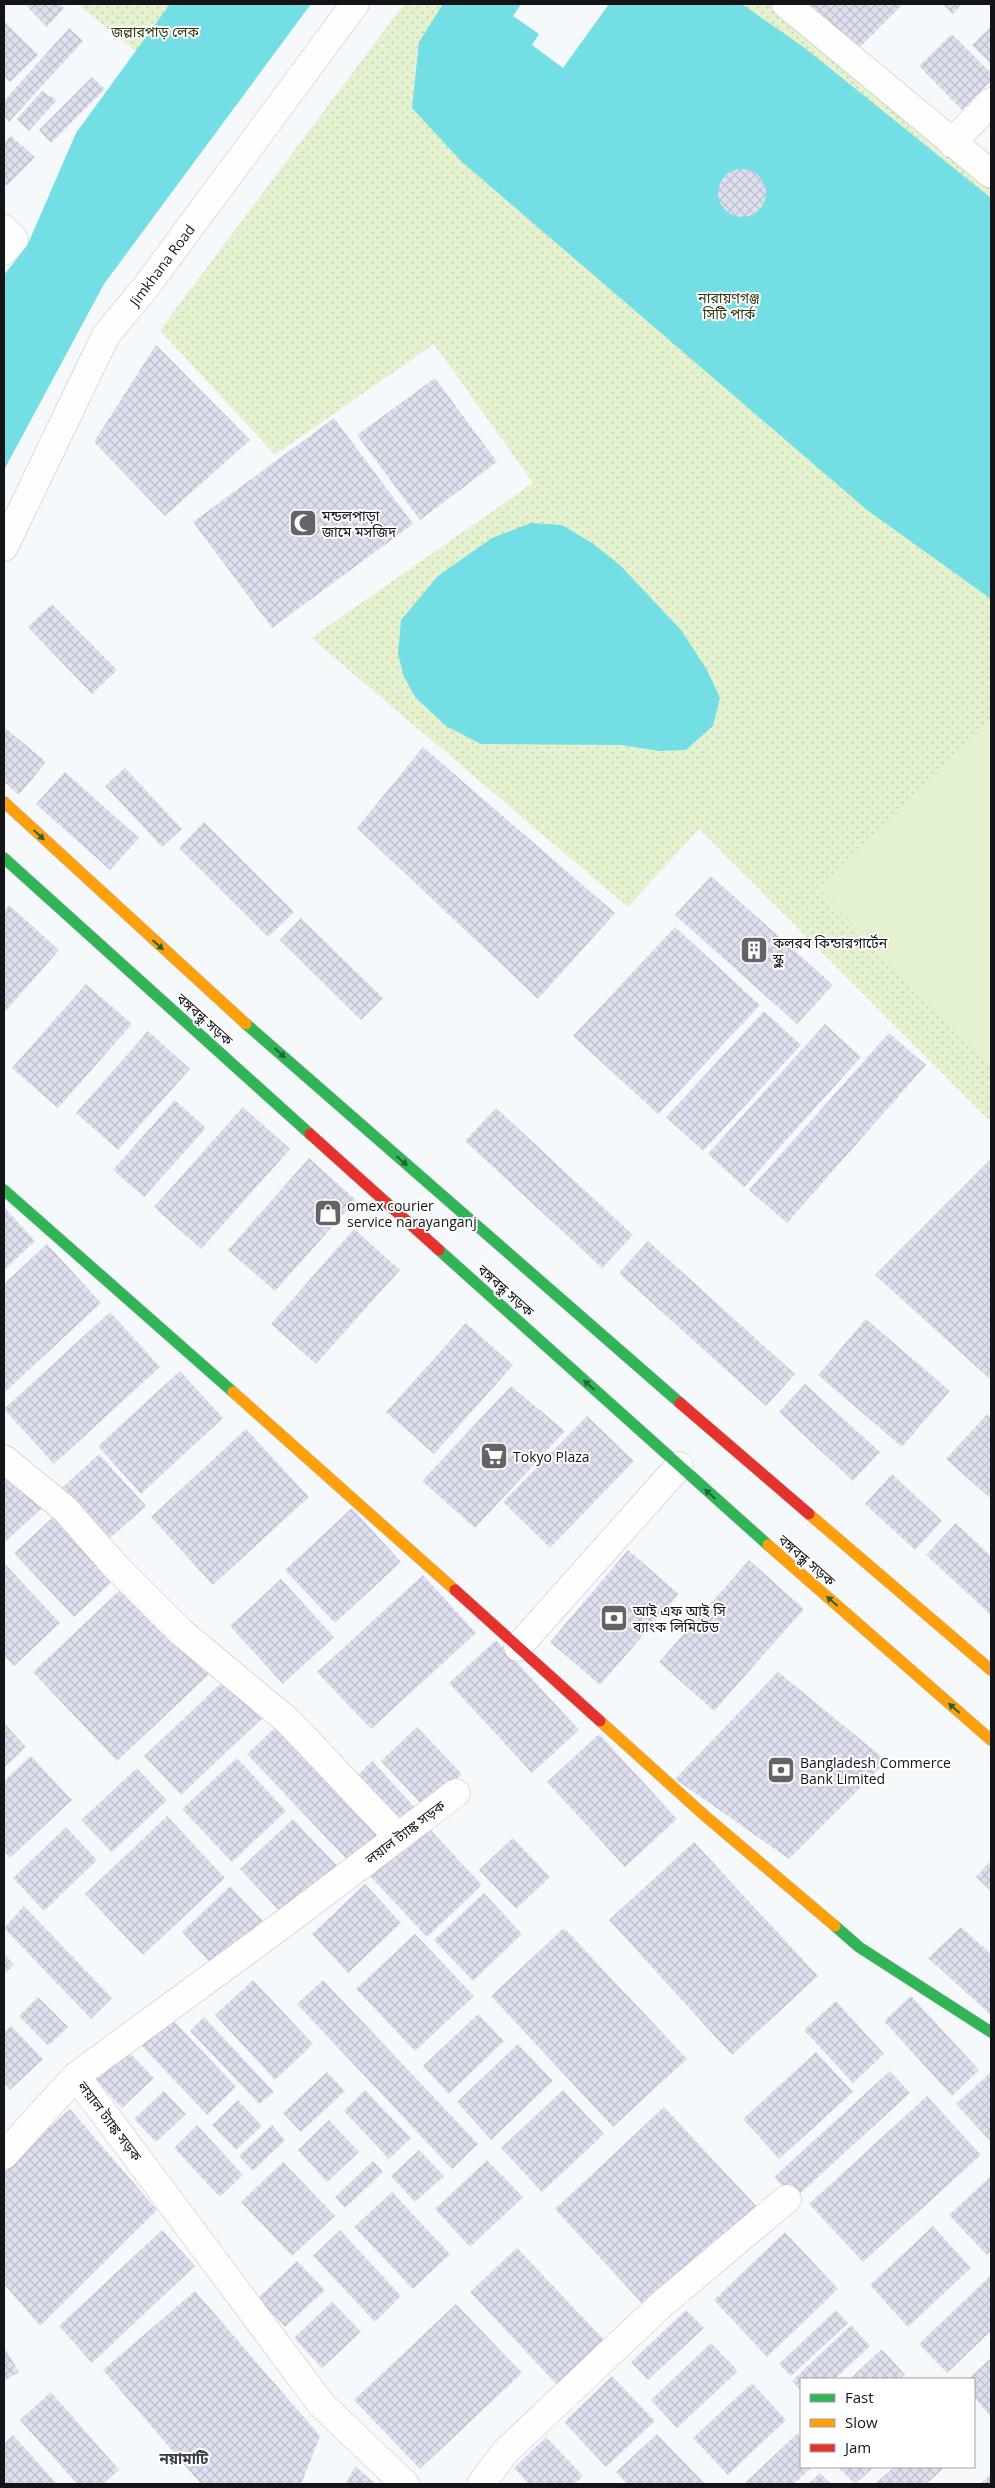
<svg xmlns="http://www.w3.org/2000/svg" width="995" height="2488" viewBox="0 0 995 2488" font-family="'Open Sans','Noto Sans Bengali',sans-serif">
	<defs>
		<pattern id="park-dots" width="8" height="8" patternUnits="userSpaceOnUse" patternTransform="scale(1.25)"><rect width="8" height="8" fill="#e5f2d0"/><path d="M2 2h.1M6 6h.1" fill="none" stroke="#c3cfb2" stroke-width="1.8" stroke-linecap="round"/></pattern>
		<pattern id="building-cross-hatch" width="8" height="8" patternUnits="userSpaceOnUse" patternTransform="scale(1.25)"><rect width="8" height="8" fill="#dfe0ef"/><path d="M0 0l8 8M0 8l8-8" fill="none" stroke="#bebfcc"/></pattern>
	</defs>
	<rect width="100%" height="100%" fill="#f6f9fb"/>
	<path fill="url(#park-dots)" d="M77 4H213L159 70Z
		M404 4H778L991 182V1122L699 829 628 907 311 638 533 483 434 344 275 455 160 330Z"/>
	<path fill="#e5f2d0" d="M991 717V1064L818 888Z"/>
	<path fill="#74dee5" d="M170 4H311L104 284 4 470V275L27 246 76 133Z
		M443 4H742L806 49 991 198V599L867 510 462 162 412 108 419 42Z
		M531 523 562 525 592 543 620 565 681 630 707 670 720 698 713 726 686 750 659 751 622 745 481 744 446 726 416 698 404 677 398 654 401 620 438 576 492 538Z"/>
	<path fill="#f6f9fb" d="M521 4H609L563 68 532 45 539 34 513 16Z"/>
	<path fill="url(#building-cross-hatch)" d="M25 4H60L64 8 47 27Z
		M807 4H903L855 52Z
		M943 4H963L953 14Z
		M4 21 38 55 10 82 4 76Z
		M991 26V64L972 45Z
		M69 28 83 41 9 122 4 117V101Z
		M952 34 991 73V81L962 110 919 66Z
		M92 77 105 89 51 143 39 130Z
		M42 91 57 100 29 131 17 119Z
		M11 136 35 157 7 186 4 183V142Z
		M718 193a24 24 0 1 1 48 0a24 24 0 1 1-48 0Z
		M156 345 250 440 165 516 94 442Z
		M435 378 497 462 420 520 357 435Z
		M334 418 413 524 272 628 193 522Z
		M52 604 117 670 92 694 28 627Z
		M4 727 46 762 19 795 4 782Z
		M423 747 615 913 538 999 357 828Z
		M125 768 182 829 162 847 105 786Z
		M65 772 139 838 110 870 36 804Z
		M204 822 294 912 268 937 179 848Z
		M711 876 833 985 797 1024 675 915Z
		M9 905 59 950 4 1013V911Z
		M301 918 383 998 361 1020 280 940Z
		M675 927 760 1005 658 1114 573 1036Z
		M86 984 132 1024 58 1108 12 1068Z
		M764 1011 801 1045 703 1151 666 1117Z
		M825 1024 861 1057 744 1187 708 1154Z
		M148 1031 190 1069 118 1150 76 1113Z
		M889 1033 926 1065 787 1223 749 1190Z
		M175 1100 206 1128 144 1197 113 1170Z
		M243 1107 290 1149 201 1249 154 1207Z
		M496 1108 633 1235 602 1268 465 1141Z
		M309 1158 356 1200 275 1291 228 1250Z
		M991 1159V1380L875 1275Z
		M4 1207 35 1241 4 1270Z
		M354 1229 400 1270 316 1364 271 1324Z
		M648 1241 795 1374 766 1406 619 1273Z
		M47 1244 101 1303 4 1393V1284Z
		M110 1312 160 1367 54 1464 4 1409Z
		M866 1319 950 1391 902 1447 818 1375Z
		M466 1323 513 1365 434 1454 386 1412Z
		M180 1371 223 1418 141 1494 98 1446Z
		M805 1384 880 1452 853 1481 779 1412Z
		M511 1386 565 1431 475 1528 422 1481Z
		M987 1414 991 1418V1499L946 1459Z
		M587 1416 634 1461 550 1548 503 1502Z
		M246 1429 309 1497 213 1585 151 1517Z
		M4 1446 53 1498 5 1542 4 1541Z
		M99 1454 146 1506 108 1540 61 1489Z
		M892 1474 942 1521 915 1550 865 1504Z
		M63 1508 122 1572 74 1617 14 1553Z
		M352 1508 401 1562 335 1623 285 1570Z
		M956 1523 991 1556V1615L926 1555Z
		M628 1550 679 1594 600 1685 550 1642Z
		M749 1560 804 1609 714 1711 659 1662Z
		M4 1563 60 1623 14 1666 4 1655Z
		M423 1575 476 1633 371 1729 317 1672Z
		M134 1577 218 1666 117 1761 33 1672Z
		M281 1579 334 1637 283 1684 230 1626Z
		M496 1640 579 1730 532 1773 449 1683Z
		M234 1671 271 1710 181 1795 144 1756Z
		M778 1672 887 1761 789 1859 675 1779Z
		M281 1722 386 1834 353 1866 247 1754Z
		M4 1723 26 1747 4 1768Z
		M417 1727 462 1774 425 1808 381 1761Z
		M599 1734 677 1819 625 1867 547 1782Z
		M31 1756 72 1800 10 1858 4 1851V1781Z
		M237 1758 286 1811 232 1862 182 1809Z
		M372 1761 419 1812 397 1832 350 1783Z
		M137 1768 167 1800 112 1852 81 1820Z
		M167 1816 225 1878 143 1955 85 1894Z
		M293 1819 340 1869 287 1919 240 1869Z
		M424 1823 482 1885 427 1937 369 1875Z
		M66 1827 97 1860 44 1911 13 1878Z
		M513 1838 550 1877 516 1909 479 1870Z
		M694 1842 818 1976 732 2055 609 1920Z
		M991 1860V1891L976 1877Z
		M365 1884 401 1923 348 1973 312 1934Z
		M230 1886 263 1921 214 1967 182 1932Z
		M484 1893 522 1934 473 1981 434 1940Z
		M24 1906 112 1998 91 2019 4 1928Z
		M961 1927 991 1954V2015L928 1958Z
		M564 1928 687 2059 613 2127 491 1996Z
		M415 1934 474 1996 415 2051 356 1989Z
		M4 1954 14 1965 4 1974Z
		M253 1980 313 2044 275 2080 215 2015Z
		M323 1980 478 2144 452 2169 297 2004Z
		M911 1996 979 2070 952 2096 884 2021Z
		M38 1997 68 2027 48 2046 19 2016Z
		M836 2001 884 2054 853 2083 804 2030Z
		M478 2014 504 2041 449 2094 423 2066Z
		M204 2017 274 2092 259 2104 190 2031Z
		M171 2018 236 2087 207 2115 142 2046Z
		M11 2026 43 2059 10 2090 4 2083V2032Z
		M518 2044 553 2081 491 2140 457 2102Z
		M124 2047 154 2078 122 2108 93 2077Z
		M816 2052 853 2092 779 2159 743 2119Z
		M890 2071 910 2093 794 2199 774 2177Z
		M327 2072 345 2091 301 2132 283 2113Z
		M991 2072V2142L956 2104Z
		M365 2090 411 2138 389 2159 344 2111Z
		M563 2090 604 2134 542 2192 501 2148Z
		M164 2091 186 2114 156 2142 134 2119Z
		M927 2096 981 2155 863 2262 809 2204Z
		M238 2100 262 2126 236 2150 212 2125Z
		M664 2107 759 2209 649 2311 555 2209Z
		M70 2109 157 2210 40 2326 4 2284V2166Z
		M329 2120 359 2152 327 2182 298 2150Z
		M197 2125 243 2175 220 2197 174 2148Z
		M272 2125 285 2140 253 2171 239 2156Z
		M419 2150 444 2176 415 2202 391 2176Z
		M487 2160 523 2197 470 2247 435 2209Z
		M373 2161 383 2172 345 2208 335 2197Z
		M283 2162 335 2216 292 2256 241 2202Z
		M991 2176V2251L987 2255 949 2215Z
		M392 2192 450 2254 413 2289 354 2227Z
		M933 2226 971 2268 908 2327 870 2285Z
		M162 2230 195 2266 92 2363 59 2326Z
		M340 2230 401 2296 375 2322 313 2256Z
		M785 2232 838 2289 767 2357 714 2300Z
		M517 2248 607 2343 559 2387 470 2292Z
		M297 2261 325 2290 285 2327 258 2298Z
		M991 2275V2331L947 2373 919 2344Z
		M195 2291 320 2436 301 2484H201L103 2370Z
		M332 2302 361 2332 322 2368 294 2338Z
		M456 2304 522 2373 420 2469 354 2400Z
		M686 2310 704 2328 648 2380 631 2362Z
		M836 2310 848 2323 791 2376 779 2364Z
		M851 2325 870 2346 835 2379H801V2391L792 2381Z
		M711 2343 738 2371 677 2428 651 2400Z
		M4 2347 19 2372 4 2381Z
		M882 2349 905 2375 900 2379H850Z
		M991 2358V2417L974 2397V2379H968Z
		M612 2376 655 2421 606 2467 564 2422Z
		M752 2383 786 2420 728 2475 693 2438Z
		M51 2392 119 2470 103 2484H77L20 2420Z
		M798 2433 801 2437V2467H812L794 2484H744Z
		M657 2434 705 2484H627L616 2472Z
		M13 2435 57 2484H4V2443Z
		M546 2437 583 2476 574 2484H529L514 2468Z
		M355 2466 375 2484H346Z
		M838 2467H874L855 2484Z
		M894 2467H945L926 2484H875Z
		M820 2473 831 2484H808Z
		M991 2474V2484H980Z"/>
	<g fill="none" stroke-linecap="round" stroke-linejoin="round">
		<g stroke="#bec1c3" stroke-width="29">
			<path id="street" d="M786 4 991 174
				M952 143 991 102
				M4 229 14 239 4 251
				M4 547 106 335 145 288 355 4
				M4 1459 65 1509 115 1566 181 1632 288 1721 398 1837
				M518 1647 679 1466
				M4 2155 76 2076
				M405 2484 322 2405 76 2076 286 1922 456 1793
				M481 2484 506 2451 662 2304 787 2199"/>
		</g>
		<g stroke="#bec1c3" stroke-width="12">
			<path id="fast" d="M4 858 310 1134
				M246 1024 680 1403
				M4 1190 233 1392
				M439 1250 768 1545
				M835 1926 859 1947 991 2032"/>
		</g>
		<g stroke="#bec1c3" stroke-width="12">
			<path id="slow" d="M4 802 246 1024
				M233 1392 455 1590
				M809 1514 991 1670
				M768 1545 991 1740
				M600 1721 704 1815 835 1926"/>
		</g>
		<g stroke="#bec1c3" stroke-width="12">
			<path id="jam" d="M310 1134 439 1250
				M680 1403 809 1514
				M455 1590 600 1721"/>
		</g>
		<use href="#street" stroke="#fefefe" stroke-width="28"/>
		<use href="#fast" stroke="#30b455" stroke-width="11"/>
		<use href="#slow" stroke="#ff9f0a" stroke-width="11"/>
		<use href="#jam" stroke="#e5322d" stroke-width="11"/>
	</g>
	<defs><path id="oneway-solid" d="M-6-.8H1V-3.2L6.5 0L1 3.2V.8H-6Z" transform="scale(1.25)"/></defs>
	<g fill="#216436">
		<use href="#oneway-solid" transform="translate(39 835) rotate(43)"/>
		<use href="#oneway-solid" transform="translate(158 945) rotate(42)"/>
		<use href="#oneway-solid" transform="translate(280 1053) rotate(42)"/>
		<use href="#oneway-solid" transform="translate(402 1161) rotate(41)"/>
		<use href="#oneway-solid" transform="translate(589 1385) rotate(-138)"/>
		<use href="#oneway-solid" transform="translate(710 1494) rotate(-138)"/>
		<use href="#oneway-solid" transform="translate(832 1601) rotate(-139)"/>
		<use href="#oneway-solid" transform="translate(954 1708) rotate(-139)"/>
	</g>
	<defs>
		<g id="mosque-square" transform="scale(1.4375)"><rect x="-9" y="-9" width="18" height="18" rx="4" fill="#626467" stroke="#fff"/><path d="M3.5-4.9A6 6 0 1 0 3.5 4.9A5 5 0 1 1 3.5-4.9Z" fill="#fff"/></g>
		<g id="building-square" transform="scale(1.4375)"><rect x="-9" y="-9" width="18" height="18" rx="4" fill="#626467" stroke="#fff"/><path d="M-4-6H4V6H1V3H-1V6H-4ZM-2.5-4.3h1.7v1.8h-1.7ZM.8-4.3h1.7v1.8H.8ZM-2.5-1h1.7V.8h-1.7ZM.8-1h1.7V.8H.8Z" fill="#fff"/></g>
		<g id="shop-square" transform="scale(1.4375)"><rect x="-9" y="-9" width="18" height="18" rx="4" fill="#626467" stroke="#fff"/><path d="M-5-2.5h2.3a2.7 3.5 0 0 1 5.4 0H5L5.5 6h-11ZM-1.5-2.5h3a1.5 2.3 0 0 0-3 0Z" fill="#fff"/></g>
		<g id="supermarket-square" transform="scale(1.4375)"><rect x="-9" y="-9" width="18" height="18" rx="4" fill="#626467" stroke="#fff"/><path d="M-6-5.5h2.5l.6 2H6L4.5 2H-2.5L-4.4-4H-6ZM-1.5 3.2a1.3 1.3 0 1 0 .1 0ZM3 3.2a1.3 1.3 0 1 0 .1 0Z" fill="#fff"/></g>
		<g id="bank-square" transform="scale(1.4375)"><rect x="-9" y="-9" width="18" height="18" rx="4" fill="#626467" stroke="#fff"/><path d="M-6-4H6V4H-6ZM0-2.3a2.3 2.3 0 1 0 0 4.6a2.3 2.3 0 1 0 0-4.6Z" fill="#fff"/></g>
	</defs>
	<g fill-rule="evenodd">
		<use href="#mosque-square" x="303" y="523"/>
		<use href="#building-square" x="754" y="950"/>
		<use href="#shop-square" x="328" y="1213"/>
		<use href="#supermarket-square" x="494" y="1456"/>
		<use href="#bank-square" x="614" y="1618"/>
		<use href="#bank-square" x="781" y="1770"/>
	</g>
	<g text-anchor="middle" dominant-baseline="central" stroke-width="4" stroke-linejoin="round" paint-order="stroke">
		<g font-size="14" fill="#303a14" stroke="#fff">
			<text x="155" y="31">জল্লারপাড় লেক</text>
			<text x="729" y="297">নারায়ণগঞ্জ<tspan x="729" dy="16">সিটি পার্ক</tspan></text>
		</g>
		<g font-size="14" fill="#121417" stroke="#fff">
			<text transform="translate(162 265) rotate(-53)">Jimkhana Road</text>
			<text transform="translate(205 1019) rotate(42)">বঙ্গবন্ধু সড়ক</text>
			<text transform="translate(506 1290) rotate(42)">বঙ্গবন্ধু সড়ক</text>
			<text transform="translate(807 1560) rotate(41)">বঙ্গবন্ধু সড়ক</text>
			<text transform="translate(405 1832) rotate(-37)">লয়াল ট্যাঙ্ক সড়ক</text>
			<text transform="translate(110 2121) rotate(53)">লয়াল ট্যাঙ্ক সড়ক</text>
		</g>
		<g font-size="14" fill="#121417" stroke="#fff" text-anchor="start">
			<text x="322" y="515">মন্ডলপাড়া<tspan x="322" dy="16">জামে মসজিদ</tspan></text>
			<text x="773" y="942">কলরব কিন্ডারগার্টেন<tspan x="773" dy="16">স্কুল</tspan></text>
			<text x="347" y="1205">omex courier<tspan x="347" dy="16">service narayanganj</tspan></text>
			<text x="513" y="1456">Tokyo Plaza</text>
			<text x="633" y="1610">আই এফ আই সি<tspan x="633" dy="16">ব্যাংক লিমিটেড</tspan></text>
			<text x="800" y="1762">Bangladesh Commerce<tspan x="800" dy="16">Bank Limited</tspan></text>
		</g>
		<g font-size="15" font-weight="bold" fill="#373d42" stroke="#fff">
			<text x="184" y="2458">নয়ামাটি</text>
		</g>
	</g>
	<rect width="995" height="2488" fill="none" stroke="#121417" stroke-width="10"/>
	<rect x="800" y="2378" width="175" height="90" fill="#ffffff" stroke="#a0a1a2"/>
	<rect x="810" y="2394" width="25" height="8" fill="#30b455" stroke="#a0a1a2"/>
	<text x="845" y="2403" font-size="15" fill="#121417">Fast</text>
	<rect x="810" y="2419" width="25" height="8" fill="#ff9f0a" stroke="#a0a1a2"/>
	<text x="845" y="2428" font-size="15" fill="#121417">Slow</text>
	<rect x="810" y="2444" width="25" height="8" fill="#e5322d" stroke="#a0a1a2"/>
	<text x="845" y="2453" font-size="15" fill="#121417">Jam</text>
</svg>
